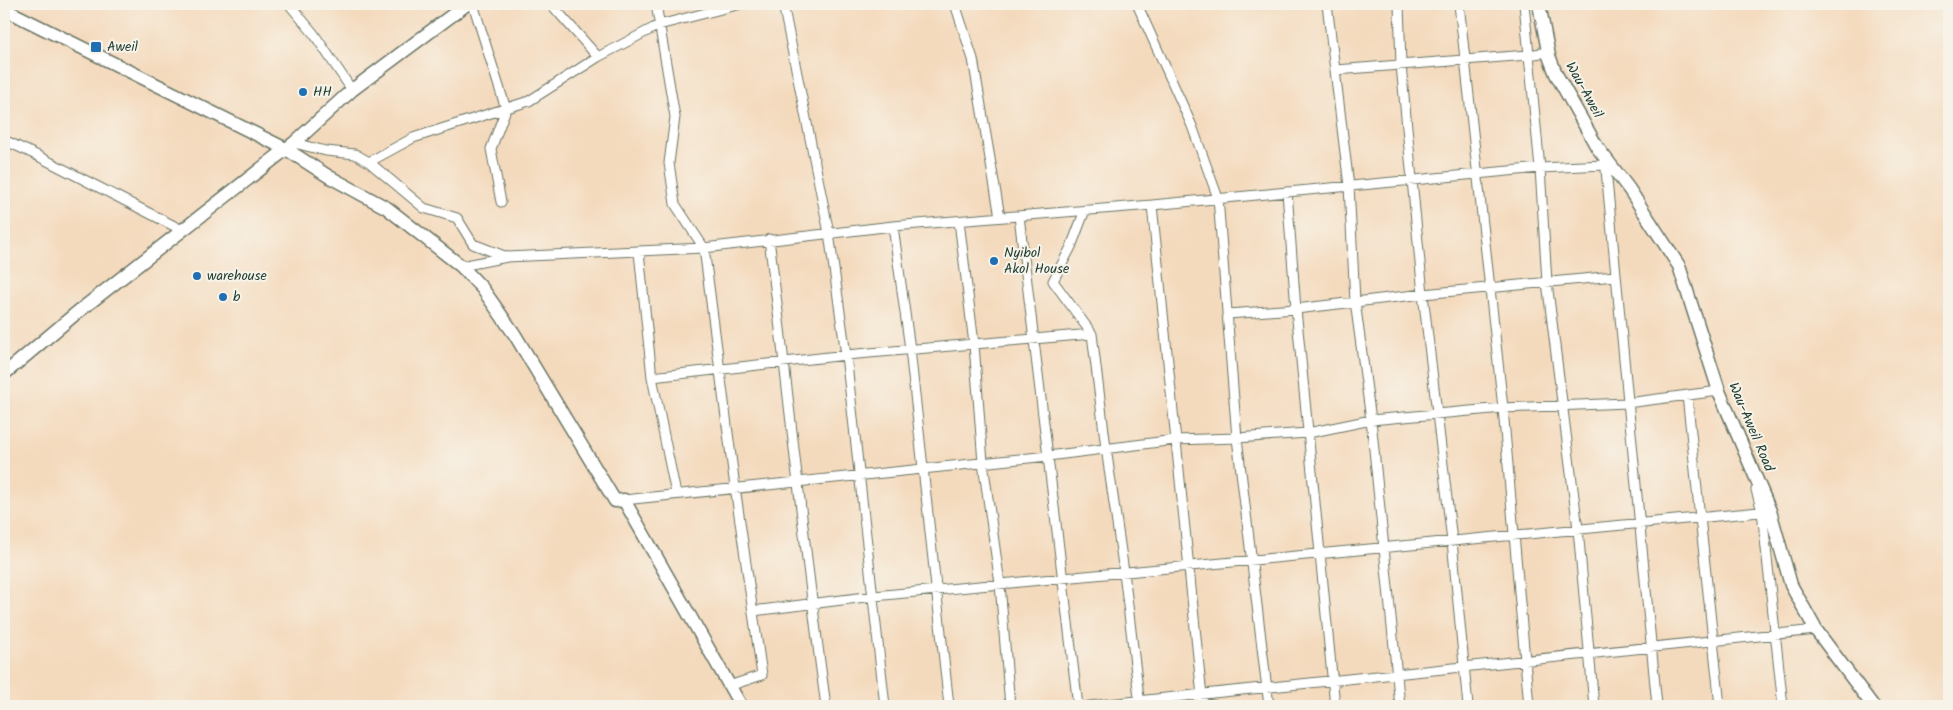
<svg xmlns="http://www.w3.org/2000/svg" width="1953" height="710" viewBox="0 0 1953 710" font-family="Kalam,sans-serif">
	<rect width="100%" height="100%" fill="#f7f3e8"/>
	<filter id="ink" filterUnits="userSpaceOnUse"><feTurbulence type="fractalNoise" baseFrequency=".02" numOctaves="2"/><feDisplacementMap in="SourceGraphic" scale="10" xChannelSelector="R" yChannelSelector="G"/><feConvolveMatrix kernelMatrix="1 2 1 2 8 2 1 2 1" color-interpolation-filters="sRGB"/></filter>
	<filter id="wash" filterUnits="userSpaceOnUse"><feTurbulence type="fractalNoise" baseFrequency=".0096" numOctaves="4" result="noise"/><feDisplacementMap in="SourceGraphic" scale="20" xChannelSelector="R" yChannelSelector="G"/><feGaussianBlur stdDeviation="1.12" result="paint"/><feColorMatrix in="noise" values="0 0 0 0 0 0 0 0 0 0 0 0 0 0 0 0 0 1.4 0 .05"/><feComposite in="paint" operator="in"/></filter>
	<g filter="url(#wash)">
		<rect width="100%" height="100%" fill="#f4dabd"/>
	</g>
	<g filter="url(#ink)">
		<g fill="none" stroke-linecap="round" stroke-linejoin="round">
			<g stroke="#6a7464" stroke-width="11">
				<path id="street" d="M289 4 314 34 352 90
					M473 4 506 109 491 149 501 202
					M551 4 598 57
					M656 4 675 117 669 163 675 204 704 248 735 487 762 675 729 686
					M783 4 829 233 846 355 885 706
					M955 4 973 59 1000 217
					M1137 4 1192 126 1218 198 1237 438 1269 706
					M1327 4 1349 186 1355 301 1371 420 1400 706
					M1399 4 1401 65 1423 294 1452 541 1468 706
					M1459 4 1503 408 1529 706
					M1524 4 1540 168 1547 282 1578 529 1594 706
					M1336 70 1528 55 1548 52
					M4 140 36 155 182 230
					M294 143 326 151 355 154 369 162 413 138 529 101 598 57 659 25 741 4
					M1605 159 1657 706
					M369 162 424 208 457 218 473 244 507 257
					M1287 192 1296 309 1335 706
					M1152 205 1203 706
					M1085 210 1071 247 1053 281 1092 334 1106 448 1124 572 1140 706
					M1019 216 1078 706
					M959 221 974 344 983 463 1000 584 1010 706
					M893 226 910 349 949 706
					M769 239C789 395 804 551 826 706
					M639 252 652 377 676 494
					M461 266 507 257 704 248 893 226 1152 205 1540 168 1605 165
					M1228 314 1296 309 1423 294 1615 276
					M652 377 846 355 1092 334
					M1687 395 1720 706
					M1756 490 1762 511 1783 706
					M624 500 1048 456 1175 440 1237 438 1308 433 1371 420 1503 408 1627 403 1719 391
					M753 611 874 596 1770 511
					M1089 706 1816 630"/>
			</g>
			<g stroke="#6a7464" stroke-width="15">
				<path id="secondary" d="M1539 4 1549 56 1556 74 1597 147 1629 189 1679 266 1719 391 1770 511 1791 585 1816 630 1873 706
					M4 9 286 149 328 176 387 208 461 266 482 288 515 335 615 501 624 500 741 706
					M4 374 74 315 294 143 352 90 467 4"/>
			</g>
			<use href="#street" stroke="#fff" stroke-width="9"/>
			<use href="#secondary" stroke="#fff" stroke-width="12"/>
		</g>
	</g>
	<g fill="#1f6fb2" stroke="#f7f3e8" stroke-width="2">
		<rect x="90" y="41" width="12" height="12" rx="2.5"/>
		<circle cx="303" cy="92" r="5"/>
		<circle cx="994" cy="261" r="5"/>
		<circle cx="197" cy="276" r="5"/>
		<circle cx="223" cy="297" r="5"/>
	</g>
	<g text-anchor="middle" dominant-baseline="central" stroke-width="4" stroke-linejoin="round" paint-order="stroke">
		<g font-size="14" fill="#1f3d34" stroke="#f7f3e8" text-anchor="start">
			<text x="107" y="47">Aweil</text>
			<text x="313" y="92">HH</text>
			<text x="1004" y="253">Nyibol<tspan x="1004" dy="16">Akol House</tspan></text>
			<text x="207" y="276">warehouse</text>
			<text x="233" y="297">b</text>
		</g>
		<g font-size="14" fill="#1f3d34" stroke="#f7f3e8">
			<text transform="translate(1584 90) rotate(61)">Wau-Aweil</text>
			<text transform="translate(1751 427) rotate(67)">Wau-Aweil Road</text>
		</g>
	</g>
	<rect width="1953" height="710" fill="none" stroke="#f7f3e8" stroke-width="20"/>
</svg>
